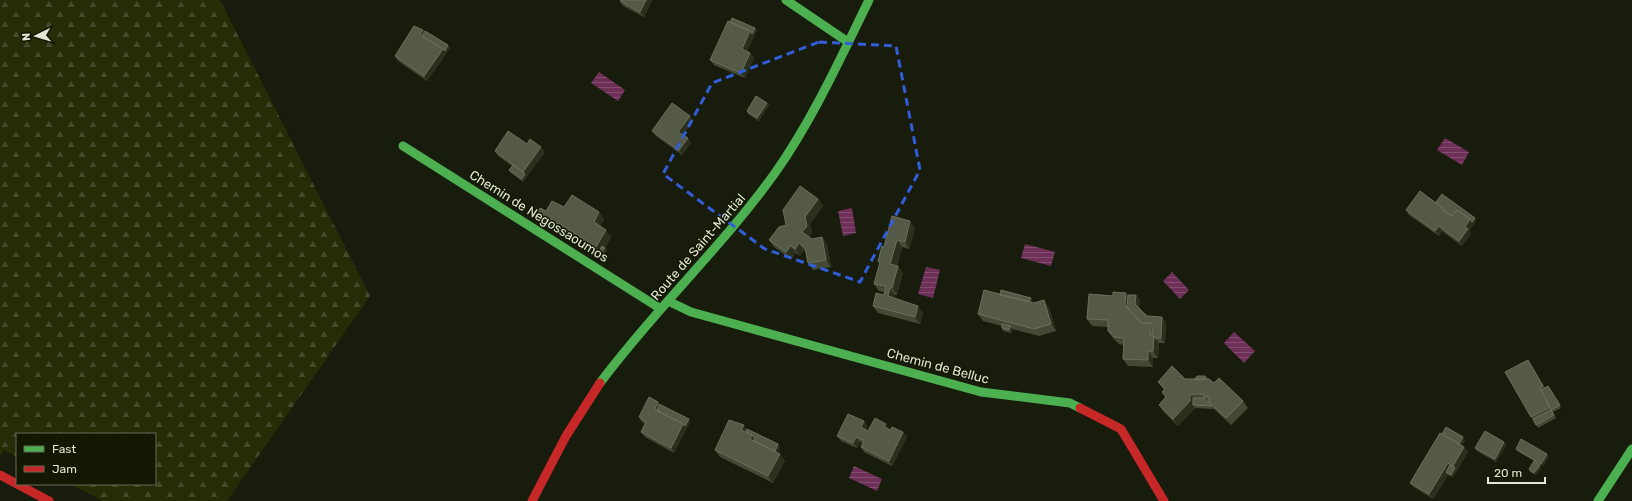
<svg xmlns="http://www.w3.org/2000/svg" width="1632" height="501" viewBox="0 0 1632 501" font-family="Rubik,sans-serif">
	<defs>
		<pattern id="forest-firs" width="22" height="20" patternUnits="userSpaceOnUse"><rect width="22" height="20" fill="#252d07"/><path d="M5 1l3.5 6h-7zM16 11l3.5 6h-7z" fill="#444b2a"/></pattern>
		<pattern id="water-rules" width="6" height="5" patternUnits="userSpaceOnUse"><rect width="6" height="5" fill="#6e2f58"/><path d="M0 2.5h6" fill="none" stroke="#824d6f"/></pattern>
	</defs>
	<rect width="100%" height="100%" fill="#181c0d"/>
	<path fill="url(#forest-firs)" d="M0 0H220L370 296 227 501H103L70 484H155V434H17V457L4 450 0 456Z"/>
	<path fill="url(#water-rules)" d="M599 72 625 90 618 101 591 83Z
		M1445 138 1469 152 1462 165 1437 150Z
		M852 208 856 233 843 236 838 211Z
		M1025 244 1055 252 1051 266 1021 258Z
		M926 267 940 270 933 298 918 294Z
		M1172 272 1189 290 1180 299 1163 281Z
		M1234 332 1255 351 1244 363 1224 343Z
		M854 466 882 479 877 491 849 478Z"/>
	<g fill="none" stroke-linecap="round" stroke-linejoin="round">
		<path stroke="#4caf50" stroke-width="9" d="M786 0 848 42
			M403 146 661 309
			M668 301 691 312 981 392 1070 403 1080 408
			M600 383C654 310 722 247 775 173 813 119 840 59 869 0
			M1598 501 1632 449"/>
		<path stroke="#c62828" stroke-width="9" d="M1080 408 1121 429 1164 501
			M0 475 49 501
			M532 501 566 436 600 383"/>
	</g>
	<path fill="#444935" d="M652 0 644 17 623 6 620 1Z
		M423 30 425 32 448 45 450 48 427 81 398 61 395 56Z
		M757 30 747 51 750 53 754 58 745 78 714 65 710 60Z
		M767 103 769 105 759 121 748 114 747 111Z
		M690 116 693 121 683 135 688 138 691 143 682 155 656 136 652 131Z
		M527 144 545 152 523 182 511 173 509 170 512 166 498 156 495 151Z
		M818 199 823 206 810 224 812 233 809 237 812 239 822 237 827 244 831 267 813 270 808 263 806 252 804 250 800 256 796 253 791 259 774 247 769 240 786 225Z
		M564 207 599 212 604 219 600 226 611 237 605 248 607 250 603 255 564 230 560 235 540 223 535 216 546 211Z
		M1406 210 1475 218 1476 221 1469 231 1471 234 1462 246 1442 231 1439 236 1409 215Z
		M915 228 909 249 902 247 897 266 903 273 897 295H895L894 298 923 313 920 324 878 313 873 306 884 295V292L879 291 874 284 880 264 878 261 884 247Z
		M1000 295 1032 300V303L1049 307 1056 331 1039 336 1012 329 1011 333 1003 331 1002 328V326L983 321 978 314Z
		M1128 295 1140 300 1139 308 1147 316 1166 322 1165 343H1159L1158 358H1153V367L1128 366 1123 359 1124 345 1119 344 1113 338 1108 331V327L1092 326 1087 319 1113 296Z
		M1528 360 1545 388 1550 389 1561 408 1553 412 1556 418 1538 428 1531 417Z
		M1185 379H1207L1214 383 1243 401 1248 408 1231 425 1214 409 1195 408 1178 426 1164 412 1159 405 1165 397 1162 392 1164 390 1158 382Z
		M658 402 659 404 690 422 674 453 645 437 641 432 645 424 642 422 639 417Z
		M864 421 867 426 866 430 868 431 886 424 889 429 903 432 907 437 892 466 864 452 861 447 863 443 860 442 857 448 841 441 837 436Z
		M747 429 780 447 778 453 785 461 773 483 720 457 715 450Z
		M1442 434 1465 440 1462 445 1468 452 1453 477 1448 475 1433 499 1414 487 1410 483Z
		M1504 442 1506 445 1496 462 1477 451 1475 448Z
		M1516 449 1549 456 1543 466 1517 451Z
		M1541 468 1536 475 1530 472 1529 469Z"/>
	<path fill="#2b301e" d="M646 0H652L644 17 640 12Z
		M755 28 757 30 746 54 742 49 750 31Z
		M423 30 426 35 424 39 420 35Z
		M448 45 450 48 427 81 424 76 443 49Z
		M750 53 754 58 745 78 741 73Z
		M767 103 769 105 759 121 757 118Z
		M690 116 693 121 682 137 678 132Z
		M688 138 691 143 682 155 679 150Z
		M541 147 545 152 523 182 522 179 525 174 523 172Z
		M818 199 823 206 810 224 812 233 807 239 802 232 805 217Z
		M599 212 604 219 599 229 594 222Z
		M1475 218 1476 221 1469 231 1471 234 1462 246 1459 241 1465 227 1470 219Z
		M910 221 915 228 909 249 905 242Z
		M559 223 564 230 560 235 555 228Z
		M1439 226 1442 231 1439 236 1435 231Z
		M606 230 611 237 604 249 605 248 607 250 603 255 596 247Z
		M822 237 827 244 831 267 826 260Z
		M897 240 902 247 895 271 890 264Z
		M799 243 804 250 800 256 795 249Z
		M791 246 796 253 791 259 786 252Z
		M898 266 903 273 897 295 892 288Z
		M890 288 895 295 893 303 888 296Z
		M1126 293 1131 300 1130 311 1125 305Z
		M1136 295 1140 300 1139 309 1135 304Z
		M1031 298 1032 300 1030 308 1028 306Z
		M1044 300 1049 307 1056 331 1051 324Z
		M918 306 923 313 920 324 915 317Z
		M1162 317 1166 322 1165 343 1161 338Z
		M1151 323 1156 330 1155 338 1159 343 1158 358 1153 351 1151 336Z
		M1011 326 1012 329 1011 333 1009 330Z
		M1148 351 1153 358V367L1148 360Z
		M1528 360 1532 365 1546 391 1543 386Z
		M1190 394 1195 401 1193 405 1195 408 1178 426 1173 419Z
		M658 402 661 407 659 413 655 409Z
		M689 419 690 422 674 453 671 448 683 424Z
		M864 421 867 426 864 432 861 427Z
		M886 424 889 429 888 432 884 427Z
		M744 425 748 432 747 436 741 430Z
		M903 432 907 437 892 466 889 461Z
		M752 435 757 442 755 445 750 439Z
		M856 437 860 442 857 448 853 443Z
		M1463 437 1465 440 1460 447 1459 445Z
		M1504 442 1506 445 1496 462 1495 459Z
		M778 444 780 447 776 456 774 454Z
		M1464 447 1468 452 1453 477 1451 475 1455 468 1453 466Z
		M780 454 785 461 773 483 768 476Z
		M1547 454 1549 456 1543 466 1541 464Z
		M1448 463 1452 468 1446 472 1448 475 1433 499 1429 494Z
		M1540 465 1541 468 1536 475 1534 473Z"/>
	<path fill="#555a47" stroke="#6b705d" d="M621 0H646L640 12 620 1Z
		M732 18 755 28 752 34 750 31 730 22Z
		M728 21 750 31 742 49 750 53 741 73 710 60Z
		M414 26 423 30 420 35 443 49 424 76 395 56Z
		M425 31 448 45 445 51 443 49 422 36Z
		M756 96 767 103 757 118 747 111Z
		M672 103 690 116 678 132 688 138 679 150 652 131Z
		M508 131 527 144 530 139 541 147 523 172 495 151Z
		M513 165 525 174 522 179 509 170Z
		M800 186 818 199 805 217 807 226 802 232 812 239 822 237 826 260 808 263 805 248 799 243 795 249 791 246 786 252 769 240 779 227 786 225 783 210Z
		M1420 191 1444 209 1443 210 1452 216 1457 210 1470 219 1465 227 1468 229 1459 241 1439 226 1435 231 1406 210Z
		M1442 194 1475 218 1472 222 1470 219 1457 210 1452 216 1443 210 1444 209 1436 202Z
		M572 195 599 212 594 222 606 230 596 247 559 223 555 228 535 216 540 208 546 211 552 201 564 207Z
		M892 216 910 221 905 242 897 240 890 264 898 266 892 288H890L888 296 918 306 915 317 873 306 876 293 884 295 886 286 874 284 880 262 878 261 882 246 884 247Z
		M602 246 605 248 601 253 599 251Z
		M984 290 1034 303 1044 300 1051 324 1034 329 978 314Z
		M1001 290 1031 298 1029 302 1000 295Z
		M1113 292 1126 293 1125 305 1141 323H1151V336H1154L1153 351H1148V360L1123 359 1124 338 1114 337 1108 331V320L1087 319 1089 294 1113 296Z
		M1128 295H1136L1135 304 1147 316 1162 317 1161 338H1155L1154 336H1152L1153 326 1151 323H1141L1127 307Z
		M1002 324 1011 326 1009 330 1002 328Z
		M1528 360 1543 386 1540 388 1550 407 1531 417 1505 372Z
		M1172 366 1185 379H1209L1214 383 1219 378 1243 401 1226 418 1209 402V397H1204L1203 394H1190V401L1173 419 1159 405 1166 397 1162 392 1165 389 1158 382Z
		M1197 376H1205L1207 379H1195Z
		M1548 386 1560 405 1551 410 1541 390Z
		M649 397 658 402 655 409 683 424 671 448 641 432 646 422 639 417Z
		M1193 398H1204L1207 402H1209L1212 406 1193 405Z
		M659 404 689 419 685 426 683 424 657 411Z
		M1551 410 1554 415 1536 425 1533 419Z
		M848 414 864 421 861 427 868 431 875 418 886 424 884 427 890 430 892 427 903 432 889 461 861 447 864 440 856 437 853 443 837 436Z
		M729 420 744 425 741 430 752 435 750 439 780 454 768 476 715 450Z
		M1446 427 1463 437 1459 444 1442 434Z
		M747 429 778 444 775 451 754 441 755 439 752 435 746 432Z
		M1485 431 1504 442 1495 459 1475 448Z
		M1440 433 1464 447 1453 466 1448 463 1429 494 1410 483Z
		M1521 439 1547 454 1541 464 1516 449Z
		M1534 461 1540 465 1534 473 1529 469Z
		M1450 465 1455 468 1451 475 1446 472Z"/>
	<path fill="none" stroke="#315dd8" stroke-width="3" stroke-dasharray="8 5" stroke-linejoin="round" d="M819 42 896 46 920 170 860 282 765 249 663 174 712 83Z"/>
	<g text-anchor="middle" dominant-baseline="central" stroke-width="3" stroke-linejoin="round" paint-order="stroke">
		<g font-size="13" fill="#e2e7d7" stroke="#121801">
			<text transform="translate(539 216) rotate(32)">Chemin de Negossaoumos</text>
			<text transform="translate(698 247) rotate(-49)">Route de Saint-Martial</text>
			<text transform="translate(938 366) rotate(15)">Chemin de Belluc</text>
		</g>
	</g>
	<rect x="16" y="433" width="140" height="52" fill="#121801" stroke="#656b57"/>
	<rect x="24" y="446" width="20" height="6" fill="#4caf50" stroke="#656b57"/>
	<text x="52" y="453" font-size="12" fill="#e2e7d7">Fast</text>
	<rect x="24" y="466" width="20" height="6" fill="#c62828" stroke="#656b57"/>
	<text x="52" y="473" font-size="12" fill="#e2e7d7">Jam</text>
	<g transform="translate(36 36) rotate(265)" stroke="#121801" stroke-width="3" paint-order="stroke">
	<path d="M0-3L7 15L0 10L-7 15Z" fill="#e2e7d7"/>
	<text y="-6" font-size="11" font-weight="bold" text-anchor="middle" fill="#e2e7d7">N</text>
	</g>
	<path d="M1488 477v6h57v-6" fill="none" stroke="#e2e7d7" stroke-width="2"/>
	<text x="1494" y="477" font-size="12" fill="#e2e7d7" stroke="#121801" stroke-width="3" paint-order="stroke">20 m</text>
</svg>
